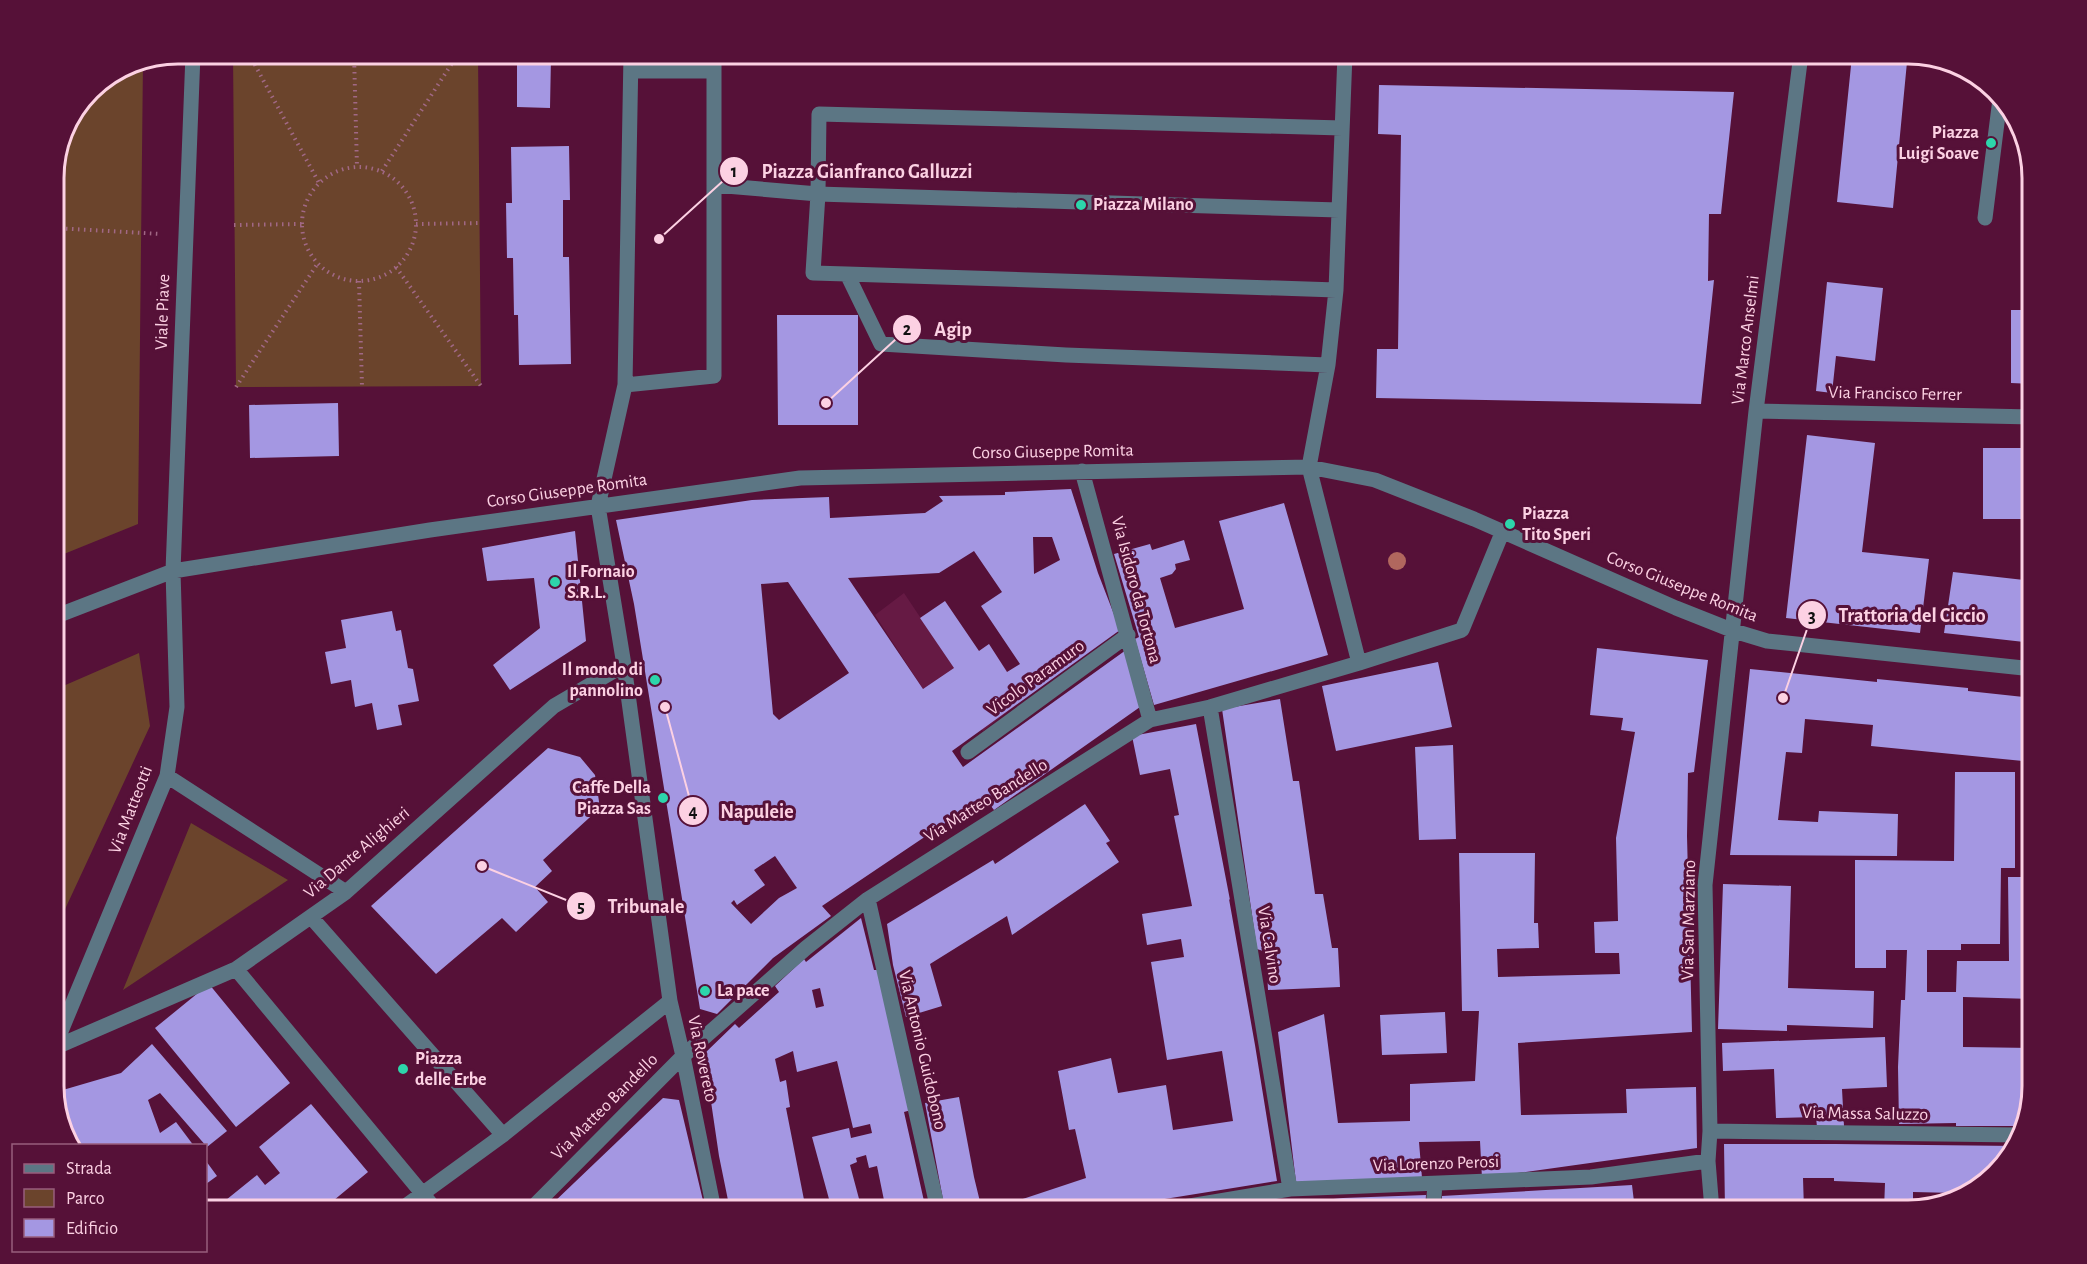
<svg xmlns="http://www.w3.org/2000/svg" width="2087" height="1264" viewBox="0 0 2087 1264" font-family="'Alegreya Sans',sans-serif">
	<rect width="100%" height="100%" fill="#561138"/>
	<path fill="#661a44" d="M904 593 954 668 989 644 1025 698 983 731 942 677 923 689 875 615Z"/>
	<path fill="#6b442c" d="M233 54H478L481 386 236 387Z
		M143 61 138 524 54 558V170C58 155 61 139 66 125 77 98 116 66 143 61Z
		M139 653 150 726 54 933V690Z
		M191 823 288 880 123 990Z"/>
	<path fill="#a497e2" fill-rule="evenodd" d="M517 56 551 57 550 108 517 107Z
		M1852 56 1907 62 1893 208 1837 202Z
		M1379 85 1734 92 1721 214H1709L1708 281 1714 280 1701 404 1376 398 1377 349H1398L1401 135 1378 134Z
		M569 146 570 200H563V257H569L571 364 519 365 518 315H514L513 258H507L506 203H512L511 147Z
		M1827 282 1883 288 1875 361 1836 356 1832 393 1816 391Z
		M2011 310H2033V384L2011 383Z
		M777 315H858V425H778Z
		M338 403 339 456 250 458 249 405Z
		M1807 435 1875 443 1862 552 1929 559 1920 633 1786 618Z
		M1983 448H2033V519H1983Z
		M1071 489 1098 573 1120 630 952 751 963 767 1126 650 1140 707 994 810 984 797 822 906 831 916 773 958 717 1014 700 1009 634 604 616 520 752 500 829 497 830 518 925 513 943 501 939 496 1005 495V492ZM1033 537H1052L1060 560 1034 574ZM974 551 1002 592 981 606 1020 664 1007 672 989 644 979 651 945 601 920 618 954 668 923 689 848 578 939 573ZM788 582 849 673 779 720 773 714 761 584ZM775 856 797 888 779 898 751 924 731 903 734 900 737 905 765 885 754 870Z
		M1284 503 1328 655 1154 705 1135 639 1139 637 1114 554 1150 544 1152 550 1184 540 1190 560 1175 564 1176 569 1172 574 1160 578 1175 628 1244 609 1219 521Z
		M575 531 586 641 510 690 493 665 540 628 534 578 487 581 482 548Z
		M1953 572 2033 581V643L1944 633Z
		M392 611 396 631 401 630 408 668 413 669 419 701 398 705 402 725 377 730 372 703 355 707 351 680 331 684 325 652 346 648 341 620Z
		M1597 648 1708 660 1694 772 1688 773 1687 836 1692 1032 1518 1043 1521 1115 1627 1113 1626 1089 1696 1087 1697 1148 1482 1178 1480 1141 1419 1142 1422 1178 1296 1182 1278 1032 1324 1014 1338 1123 1410 1121V1084L1475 1081 1479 1011H1462L1459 853H1535L1534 923H1538L1539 948 1497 949 1498 977 1620 974 1619 953H1595L1594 922 1618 921 1616 838 1635 732 1621 730 1623 718 1590 715Z
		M1438 662 1452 727 1336 751 1322 686Z
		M1750 669 1877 682V679L1968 688V691L2033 698V762L1871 746 1873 725 1805 719 1802 753 1786 752 1778 820 1818 822 1819 811 1898 814 1897 856 1730 855Z
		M1280 699 1293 781H1299L1315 894H1323L1332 948H1338L1340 987 1268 990 1266 952 1257 949 1222 709Z
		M1196 724 1230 900 1229 899 1255 1045 1277 1181 1146 1202 1122 1210H990L1086 1178 1075 1129 1069 1130 1058 1071 1111 1058 1118 1093 1166 1085 1173 1130 1233 1121 1222 1051 1167 1060 1151 962 1184 957 1181 939 1147 945 1142 914 1192 906 1174 816 1179 815 1170 769 1140 775 1132 736Z
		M1453 745 1456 839 1419 840 1415 747Z
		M548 748 580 757 595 775 600 808 543 860 552 871 535 887 548 902 516 932 502 918 436 974 371 906Z
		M1955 772H2015V868H2001L2000 944H1961V950H1927V992H1956L1957 961H2009L2008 877H2033V999L1963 997V1047L2033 1048V1086L2022 1126H1956V1123L1899 1124 1898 1067 1901 1000H1905L1907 950H1886V968H1855V860L1954 861Z
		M1085 804 1110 841 1106 843 1119 862 1012 935 1007 916 930 964 942 1006 906 1017 893 965 887 924 993 860 995 864Z
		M1723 884 1791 886 1788 988 1874 991 1873 1028 1787 1025V1031L1718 1029Z
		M861 918 874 970H878L911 1110 904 1112 926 1210H886L877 1166 869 1168 866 1155 856 1158 857 1162 850 1165 862 1210H832L812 1137 849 1128 851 1138 872 1133 870 1124 853 1128 837 1061 797 1072 793 1051 775 1059 780 1082 786 1080 790 1107 786 1108 806 1210H730L719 1156 704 1054 735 1024 739 1028 779 992 775 986 804 959 806 962ZM820 988 824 1006 816 1008 812 990Z
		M209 984 290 1083 236 1127 155 1028Z
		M1445 1012 1447 1053 1382 1055 1380 1015Z
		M1885 1037 1887 1087 1842 1089 1844 1126 1817 1127 1816 1117 1776 1118 1774 1069 1723 1071 1722 1043Z
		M152 1044 227 1131 207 1147 160 1093 148 1100 160 1133 176 1122 194 1146H76L56 1092 121 1073Z
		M959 1097 974 1177 982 1210H945L925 1103Z
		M663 1098 679 1100 705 1209 643 1210 641 1202 633 1210H557L552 1204Z
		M311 1104 368 1172 322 1210H230L232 1209 226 1200 257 1175 265 1185 280 1173 259 1147Z
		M1724 1144H1836L2017 1146 1971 1193 1955 1198V1193L1913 1192V1209L1909 1210H1884L1885 1183 1834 1181V1178H1803L1804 1210H1725Z
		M206 1161 217 1176 206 1184Z
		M1632 1185 1635 1210H1442V1196Z
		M1426 1195 1425 1210H1246V1208L1343 1198Z"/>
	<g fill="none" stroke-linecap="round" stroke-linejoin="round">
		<path stroke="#a16885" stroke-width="4" stroke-dasharray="1.5 4.5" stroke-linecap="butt" d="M249 54 319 183
			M354 54 357 167
			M302 224a57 57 0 1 1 114 0a57 57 0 1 1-114 0Z
			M382 171 458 54
			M416 224 480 223
			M234 225 302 224
			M54 228 161 234
			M396 267 481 386
			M359 281 362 386
			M54 284 59 341 54 360
			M236 387 318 263
			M54 426C65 452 65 486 54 512"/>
		<path stroke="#5c7684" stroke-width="15" d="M714 54V376L625 385 598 506 624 665 670 1001 683 1056 714 1210
			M1345 54 1336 290 1328 365 1309 467 1359 663
			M631 71H714
			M714 185 818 194 1339 210
			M1985 218 2000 99
			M847 274 1336 290
			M1328 365 1066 355 881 344 847 274 813 273 818 194 819 114 1342 128
			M625 385 631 54
			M1756 411 2033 417
			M1082 471 1150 720
			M54 617 173 571 430 530 800 478 1309 467 1375 480 1474 519 1676 608 1734 631 1767 641 2033 669
			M1210 707 1290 1189
			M968 752 1128 635
			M167 776 346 892
			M868 899 938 1210
			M311 917 503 1135
			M236 969 436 1210
			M56 1047 236 969 346 892 554 706 624 665
			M54 1048 167 776 177 707 173 571 193 54
			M1710 1131 2020 1135
			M400 1210 503 1135 670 1001
			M530 1210 683 1056 806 948 868 899 1150 720 1210 707 1359 663 1462 630 1502 533
			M1166 1210 1290 1189 1591 1177 1708 1161
			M1433 1210 1435 1184
			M1712 1210 1708 1161 1710 1131 1705 885 1756 411 1801 54"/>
	</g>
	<circle fill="#b1675e" cx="1397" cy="561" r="9"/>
	<g fill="#2dd5ab" stroke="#561138" stroke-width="2">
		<circle cx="1991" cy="143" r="6"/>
		<circle cx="1081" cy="205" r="6"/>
		<circle cx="1510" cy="524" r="6"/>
		<circle cx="555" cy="582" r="6"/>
		<circle cx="655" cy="680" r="6"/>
		<circle cx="663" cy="798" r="6"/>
		<circle cx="705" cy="991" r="6"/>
		<circle cx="403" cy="1069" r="6"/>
	</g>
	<g text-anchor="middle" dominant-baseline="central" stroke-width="6" stroke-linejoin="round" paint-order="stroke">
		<g font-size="18" font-weight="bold" fill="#fcd1e3" stroke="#561138" text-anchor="start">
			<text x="1979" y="133" text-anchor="end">Piazza<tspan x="1979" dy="21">Luigi Soave</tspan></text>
			<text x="1093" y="205">Piazza Milano</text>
			<text x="1522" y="514">Piazza<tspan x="1522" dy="21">Tito Speri</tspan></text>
			<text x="567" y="572">Il Fornaio<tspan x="567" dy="21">S.R.L.</tspan></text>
			<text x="643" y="670" text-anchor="end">Il mondo di<tspan x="643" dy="21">pannolino</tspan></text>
			<text x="651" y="788" text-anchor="end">Caffe Della<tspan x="651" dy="21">Piazza Sas</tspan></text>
			<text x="717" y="991">La pace</text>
			<text x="415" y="1059">Piazza<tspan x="415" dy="21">delle Erbe</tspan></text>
		</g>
		<g font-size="18" fill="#fcd1e3" stroke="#561138">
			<text transform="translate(163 312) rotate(-88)">Viale Piave</text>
			<text transform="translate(1746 340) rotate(-83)">Via Marco Anselmi</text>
			<text transform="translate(1895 394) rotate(1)">Via Francisco Ferrer</text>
			<text transform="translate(1053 452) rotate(-1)">Corso Giuseppe Romita</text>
			<text transform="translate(567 491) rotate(-8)">Corso Giuseppe Romita</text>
			<text transform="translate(1682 587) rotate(22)">Corso Giuseppe Romita</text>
			<text transform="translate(1136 590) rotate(75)">Via Isidoro da Tortona</text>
			<text transform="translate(1036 678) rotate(-36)">Vicolo Paramuro</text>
			<text transform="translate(986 801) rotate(-32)">Via Matteo Bandello</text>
			<text transform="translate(131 810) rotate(-69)">Via Matteotti</text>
			<text transform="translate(357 853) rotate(-40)">Via Dante Alighieri</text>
			<text transform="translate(1689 920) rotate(-89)">Via San Marziano</text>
			<text transform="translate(1269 945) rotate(81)">Via Calvino</text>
			<text transform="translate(922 1050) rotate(77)">Via Antonio Guidobono</text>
			<text transform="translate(702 1059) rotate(78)">Via Rovereto</text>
			<text transform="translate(605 1107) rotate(-45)">Via Matteo Bandello</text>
			<text transform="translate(1865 1114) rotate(1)">Via Massa Saluzzo</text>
			<text transform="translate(1436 1164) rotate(-2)">Via Lorenzo Perosi</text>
		</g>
	</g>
	<path d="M0 0H2087V1264H0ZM178 64H1908A114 114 0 0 1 2022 178V1086A114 114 0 0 1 1908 1200H178A114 114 0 0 1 64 1086V178A114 114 0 0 1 178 64Z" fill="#561138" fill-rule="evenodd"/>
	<path fill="none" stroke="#fcd1e3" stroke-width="3" d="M178 64H1908A114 114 0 0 1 2022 178V1086A114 114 0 0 1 1908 1200H178A114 114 0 0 1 64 1086V178A114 114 0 0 1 178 64Z"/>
	<path fill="none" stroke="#fcd1e3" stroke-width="2" d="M659 239L734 171M826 403L907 329M1783 698L1812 615M665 707L693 811M482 866L581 906"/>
	<g fill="#fcd1e3" stroke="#561138" stroke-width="2">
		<circle cx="659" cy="239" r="6"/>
		<circle cx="826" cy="403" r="6"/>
		<circle cx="1783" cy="698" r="6"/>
		<circle cx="665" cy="707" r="6"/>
		<circle cx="482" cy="866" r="6"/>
		<circle cx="734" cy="171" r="15"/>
		<circle cx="907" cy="329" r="15"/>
		<circle cx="1812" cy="615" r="15"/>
		<circle cx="693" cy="811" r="15"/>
		<circle cx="581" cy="906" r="15"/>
	</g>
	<g font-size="18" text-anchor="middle" font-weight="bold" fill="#111">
		<text x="734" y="177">1</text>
		<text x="907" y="335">2</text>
		<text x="1812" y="622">3</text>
		<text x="693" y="817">4</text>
		<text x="581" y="912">5</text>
	</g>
	<g font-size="20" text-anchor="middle" font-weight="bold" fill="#fcd1e3" stroke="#561138" stroke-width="6" stroke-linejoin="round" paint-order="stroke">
		<text x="867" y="178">Piazza Gianfranco Galluzzi</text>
		<text x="953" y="336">Agip</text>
		<text x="1912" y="622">Trattoria del Ciccio</text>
		<text x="757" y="818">Napuleie</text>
		<text x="646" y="913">Tribunale</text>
	</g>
	<rect x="12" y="1144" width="195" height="108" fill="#561138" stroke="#985e7c" stroke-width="1.5"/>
	<rect x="24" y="1164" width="30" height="9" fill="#5c7684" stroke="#985e7c" stroke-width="1.5"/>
	<text x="66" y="1174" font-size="18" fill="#fcd1e3">Strada</text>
	<rect x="24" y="1189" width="30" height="18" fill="#6b442c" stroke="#985e7c" stroke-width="1.5"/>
	<text x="66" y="1204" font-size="18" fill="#fcd1e3">Parco</text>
	<rect x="24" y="1219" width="30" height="18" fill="#a497e2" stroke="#985e7c" stroke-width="1.5"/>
	<text x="66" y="1234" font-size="18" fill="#fcd1e3">Edificio</text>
</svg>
